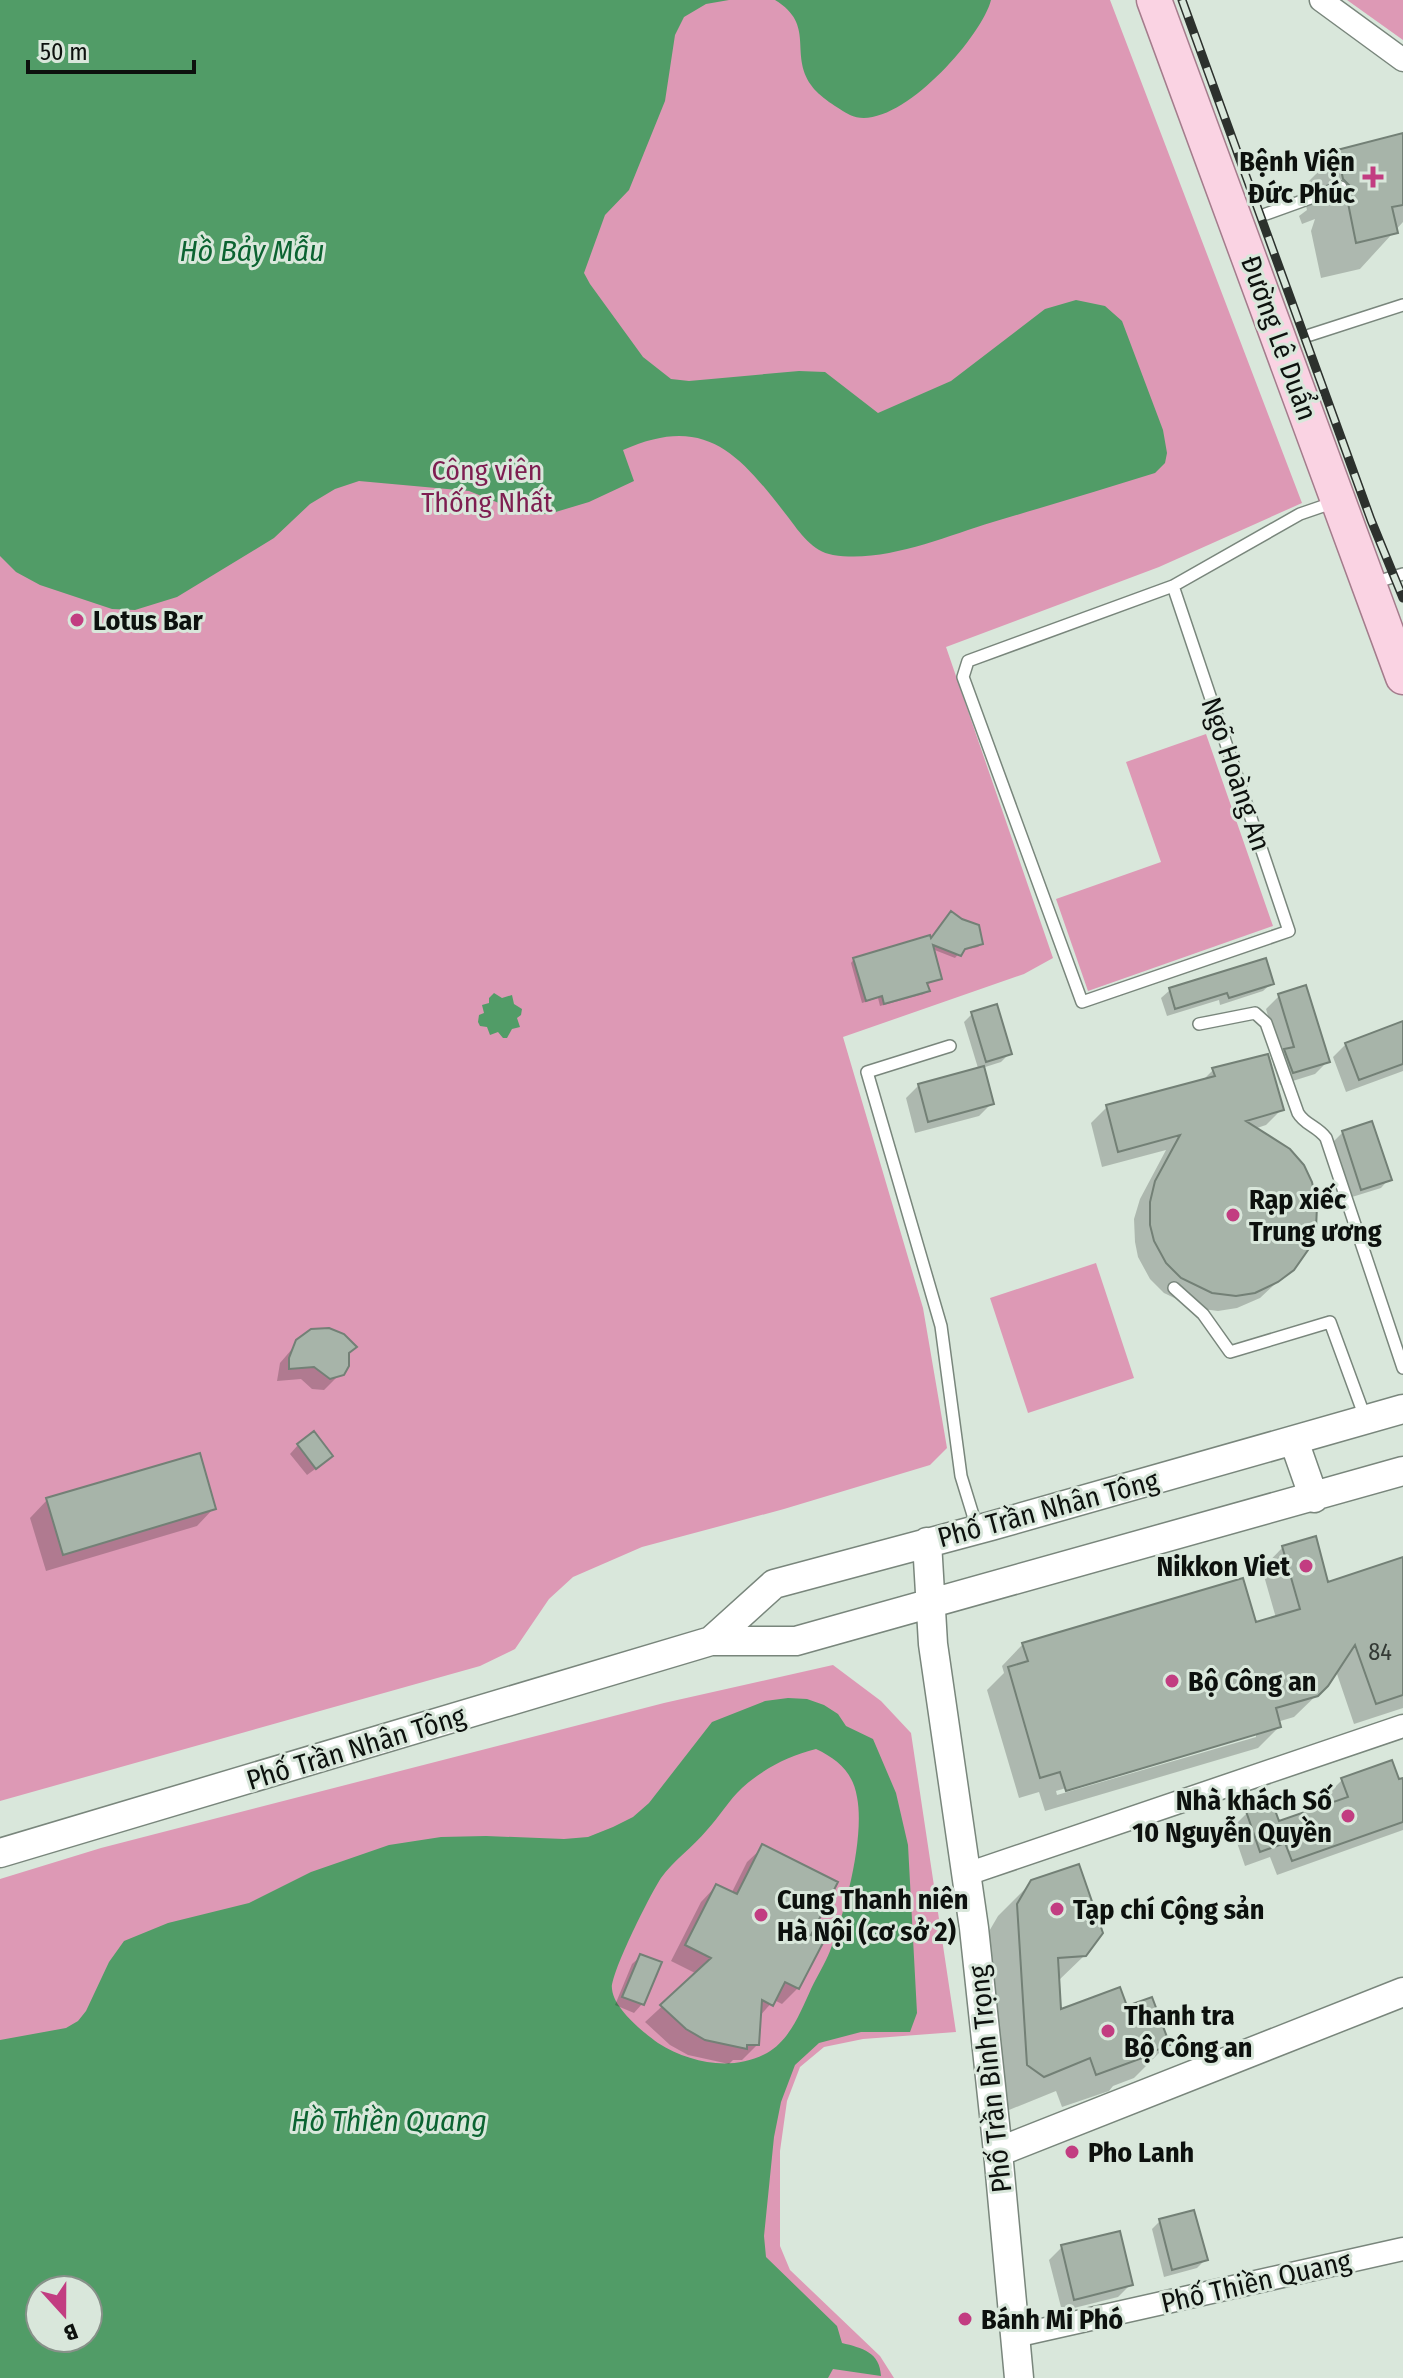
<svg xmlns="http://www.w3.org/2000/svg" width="1403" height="2378" viewBox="0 0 1403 2378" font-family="'Fira Sans Condensed',sans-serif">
	<rect width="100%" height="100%" fill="#d9e7db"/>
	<path fill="#dd99b5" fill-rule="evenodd" d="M0 0H1110L1302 503 1159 567 946 647 1053 958 1024 974 843 1037 923 1308 947 1448 930 1465 784 1509 642 1547 573 1577 549 1599 515 1649 480 1666 0 1801Z
		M1347 0H1403V40Z
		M1206 734 1273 926 1088 991 1056 899 1161 862 1126 762Z
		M1096 1263 1134 1378 1028 1413 990 1298Z
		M833 1665 881 1701 911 1733 956 2032 863 2039 824 2047 800 2067 787 2101 780 2151V2246L790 2270 880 2356 894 2378H0V1879L101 1848 664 1703ZM40 2290H88V2338H40Z"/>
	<path fill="#519c67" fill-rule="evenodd" d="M0 0H729L706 4 684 17 675 35 665 101 629 190 605 215 584 273 590 284 643 357 671 379 689 381 799 371 825 372 878 413 951 381 1045 309 1076 300 1105 306 1122 321 1163 430 1167 453 1165 463 1155 473C1101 490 1047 506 993 522 943 537 886 563 833 555 812 551 800 533 788 517 739 454 706 413 623 450L634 481 589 502 549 514H530L516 510 469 491 359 481 335 489 310 504 274 538 177 597 135 610 112 609 40 585 16 572 0 556Z
		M775 0H991C981 39 894 136 850 115 839 109 818 96 811 85 789 53 816 25 775 0Z
		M494 993 502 998 512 995 514 1004 522 1009 521 1015 517 1018 520 1027 512 1029 507 1038H503L498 1032 490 1035 487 1027 480 1026 478 1022 479 1015 484 1013 482 1005 489 1003V998Z
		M788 1698 807 1699 824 1705 838 1714 846 1726 873 1739 896 1793 908 1845 917 2013 910 2032H861L819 2043 795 2065 781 2102 774 2137 764 2236 766 2257 837 2326 842 2343C862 2348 880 2352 881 2376L833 2369 828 2378H0V2040L66 2028 78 2021 86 2011 109 1962 124 1941 168 1923 249 1903 311 1872 389 1845 441 1837 486 1836 564 1839 588 1837 613 1827 633 1817 649 1803 712 1722 765 1701ZM816 1749C837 1759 853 1772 857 1797 865 1838 845 1912 830 1951 825 1964 817 1976 811 1989 801 2011 790 2040 767 2053 732 2072 690 2063 658 2043 643 2032 614 2009 612 1989 610 1974 651 1893 661 1878 673 1861 693 1847 707 1830 719 1817 729 1800 742 1788 763 1769 788 1756 816 1749ZM40 2290H88V2338H40Z"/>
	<path fill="#0003" fill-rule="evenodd" d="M1403 135V222L1360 269 1321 278 1311 231 1315 219 1302 224 1299 216 1307 210 1302 188 1338 152Z
		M929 938 981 944 978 947 961 951 955 958 932 949 940 978 926 985 927 990 924 994 880 1006 878 998 862 1003 851 963 854 959Z
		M1272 983 1263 991 1220 1005 1219 1000 1167 1016 1161 998 1170 990Z
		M1279 996 1327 1062 1315 1074 1280 1085 1273 1064 1280 1056 1266 1009Z
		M972 1014 1009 1054 1001 1062 982 1068 992 1103 979 1116 915 1133 906 1098 919 1085 978 1068 964 1022Z
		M1403 1023V1071L1346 1092 1333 1057 1346 1044Z
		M1213 1070 1282 1109 1266 1125 1254 1129 1292 1268 1260 1298 1237 1308 1218 1311 1195 1308 1164 1293 1150 1279 1138 1257 1135 1242 1134 1219 1140 1199 1166 1150 1102 1167 1091 1123 1107 1107 1202 1081Z
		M1343 1132 1389 1179 1381 1188 1352 1197 1334 1141Z
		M298 1342 347 1354 338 1376 324 1390 312 1389 301 1379 277 1381 280 1363Z
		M298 1445 322 1464 307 1475 290 1454Z
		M47 1500 214 1508 197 1526 46 1571 30 1518Z
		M1283 1547 1327 1584 1403 1559V1708L1354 1724 1336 1671 1327 1685 1294 1717 1277 1722 1279 1727 1258 1748 1045 1811 1039 1792 1019 1798 987 1690 1004 1673 1002 1666 1023 1644 1255 1625 1276 1618 1262 1569ZM1256 1732V1737L1057 1795 1056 1791Z
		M1342 1780H1403V1830L1277 1875 1270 1857 1245 1866 1232 1828 1247 1813 1278 1824 1331 1806 1327 1795Z
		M763 1847 808 1936 798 1988 782 2004 774 2000 759 2017 757 2045 742 2060H733L729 2064 688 2055 670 2045 645 2022 697 1974 671 1961 701 1902 716 1886 731 1894 747 1862Z
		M1032 1882 1085 1955 1057 1982 1059 2012 1126 2009 1168 2044 1134 2078 1113 2086 1109 2091 1062 2107 1056 2091 1009 2110 994 2099 984 1940 998 1916Z
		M641 1956 659 1963 642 2004 634 2013 615 2005 632 1964Z
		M1160 2221 1205 2260 1197 2268 1164 2277 1152 2229Z
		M1062 2247 1131 2284 1118 2297 1062 2311 1049 2260Z"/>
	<path fill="#a7b4a9" stroke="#738076" stroke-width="2" d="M1403 133V205L1392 207 1398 233 1356 243 1346 193 1349 185 1343 179 1337 150Z
		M951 911 962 919 979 925 983 944 965 949 961 956 933 945 942 979 927 983 930 991 884 1004 882 996 866 1001 853 958 930 935 931 938Z
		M1266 958 1274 984 1229 998 1227 993 1175 1009 1169 988Z
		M1306 985 1330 1062 1293 1073 1284 1049 1294 1047 1278 994Z
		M997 1004 1012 1054 986 1062 971 1012Z
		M1403 1021V1064L1359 1080 1345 1043Z
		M1268 1054 1284 1110 1246 1121 1290 1149 1304 1165 1312 1182 1317 1206 1316 1229 1308 1250 1294 1270 1278 1282 1255 1293 1236 1296 1212 1293 1181 1278 1166 1263 1154 1241 1150 1225V1202L1155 1181 1180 1135 1118 1152 1106 1105 1215 1076 1212 1068Z
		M984 1066 994 1104 928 1122 918 1084Z
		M1372 1121 1392 1180 1361 1190 1342 1131Z
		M329 1328 344 1334 357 1347 349 1353V1366L344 1375 330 1379 314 1367 289 1369V1358L296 1340 311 1329Z
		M314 1431 333 1456 316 1469 297 1444Z
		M200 1453 216 1509 63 1555 46 1498Z
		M1316 1536 1328 1582 1403 1557V1695L1376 1704 1355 1645 1328 1686 1318 1696 1276 1708 1281 1727 1066 1791 1060 1772 1040 1778 1008 1667 1028 1661 1022 1643 1243 1578 1256 1622 1300 1609 1282 1546Z
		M1392 1760 1399 1779 1403 1778V1822L1292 1861 1285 1843 1260 1852 1246 1811 1272 1802 1279 1821 1348 1797 1341 1778Z
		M762 1844 838 1882 811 1935 824 1941 799 1989 785 1982 773 2006 762 2000 759 2045H747V2049L705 2040 686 2029 660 2005 711 1958 685 1945 716 1884 737 1894Z
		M1079 1864 1103 1933 1086 1956 1058 1958 1061 2009 1120 1987 1127 2006 1152 1997 1170 2045 1144 2055 1145 2057 1096 2075 1090 2058 1044 2077 1027 2065 1017 1904 1031 1880Z
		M640 1954 662 1962 644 2005 622 1997Z
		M1194 2210 1208 2260 1172 2270 1159 2219Z
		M1120 2231 1133 2285 1074 2300 1061 2245Z"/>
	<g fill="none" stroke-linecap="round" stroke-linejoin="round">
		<g stroke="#79867c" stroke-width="14">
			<path id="service" d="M1266 214 1341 187
				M1310 335 1403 305
				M1373 583 1403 574
				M1173 586 968 661 963 677 1082 1002 1289 931 1173 586 1300 514 1335 502
				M1199 1024 1255 1013 1266 1023 1298 1113C1305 1125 1317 1126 1326 1138L1403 1368
				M950 1046 867 1072 941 1326 961 1476 977 1528
				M1174 1288 1203 1314 1230 1352 1330 1322 1366 1420"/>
		</g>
		<g stroke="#79867c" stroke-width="25">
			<path id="minor" d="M1321 0 1403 60
				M967 1874 1403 1726
				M1015 2336 1403 2249"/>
		</g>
		<g stroke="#79867c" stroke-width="31">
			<path id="tertiary" d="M1294 1441 1314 1498
				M927 1542 933 1644 974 1928 998 2152 1019 2378
				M711 1641 774 1584 991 1526 1403 1409
				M0 1853 711 1641H796L1403 1471
				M998 2152 1403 1992"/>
		</g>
		<g stroke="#a47c8c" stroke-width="37">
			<path id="primary" d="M1154 0 1403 677"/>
		</g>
		<use href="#service" stroke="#fff" stroke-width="11"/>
		<use href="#minor" stroke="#fff" stroke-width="22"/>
		<use href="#tertiary" stroke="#fff" stroke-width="28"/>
		<use href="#primary" stroke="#fad3e3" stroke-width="34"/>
		<g stroke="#2c312d" stroke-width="9">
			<path id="rail" d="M1182 0 1371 520 1403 598"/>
		</g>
		<use href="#rail" stroke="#d9e7db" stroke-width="6" stroke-dasharray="18" stroke-linecap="butt"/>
	</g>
	<g fill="#c23d81" stroke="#d9e7db" stroke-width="3">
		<path d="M1369 165h8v8h8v8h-8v8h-8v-8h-8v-8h8z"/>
		<circle cx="77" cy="620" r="8"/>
		<circle cx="1233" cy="1215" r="8"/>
		<circle cx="1306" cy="1566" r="8"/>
		<circle cx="1172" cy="1681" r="8"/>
		<circle cx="1348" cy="1816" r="8"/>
		<circle cx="1057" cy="1909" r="8"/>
		<circle cx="761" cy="1915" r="8"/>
		<circle cx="1108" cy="2031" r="8"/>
		<circle cx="1072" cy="2152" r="8"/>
		<circle cx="965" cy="2319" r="8"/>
	</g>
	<g text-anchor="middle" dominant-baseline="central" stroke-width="6" stroke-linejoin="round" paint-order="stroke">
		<g font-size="24" fill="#343a35">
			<text x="1380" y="1652">84</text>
		</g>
		<g font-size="28" font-weight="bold" fill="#0d110e" stroke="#d9e7db" text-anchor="start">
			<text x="1355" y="161" text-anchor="end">Bệnh Viện<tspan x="1355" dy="32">Đức Phúc</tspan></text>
			<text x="93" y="620">Lotus Bar</text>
			<text x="1249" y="1199">Rạp xiếc<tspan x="1249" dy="32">Trung ương</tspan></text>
			<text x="1290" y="1566" text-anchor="end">Nikkon Viet</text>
			<text x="1188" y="1681">Bộ Công an</text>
			<text x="1332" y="1800" text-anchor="end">Nhà khách Số<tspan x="1332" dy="32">10 Nguyễn Quyền</tspan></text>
			<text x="777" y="1899">Cung Thanh niên<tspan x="777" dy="32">Hà Nội (cơ sở 2)</tspan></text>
			<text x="1073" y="1909">Tạp chí Cộng sản</text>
			<text x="1124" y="2015">Thanh tra<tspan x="1124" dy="32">Bộ Công an</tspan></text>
			<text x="1088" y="2152">Pho Lanh</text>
			<text x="981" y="2319">Bánh Mi Phó</text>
		</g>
		<g font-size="28" fill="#0d110e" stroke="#d9e7db">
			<text transform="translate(1279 338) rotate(70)">Đường Lê Duẩn</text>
			<text transform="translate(1236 774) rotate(71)">Ngõ Hoàng An</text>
			<text transform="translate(1048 1509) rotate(-15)">Phố Trần Nhân Tông</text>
			<text transform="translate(356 1748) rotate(-17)">Phố Trần Nhân Tông</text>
			<text transform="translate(990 2079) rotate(-96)">Phố Trần Bình Trọng</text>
			<text transform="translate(1256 2282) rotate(-13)">Phố Thiền Quang</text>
		</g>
		<g font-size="28" fill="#7e1e51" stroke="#d9e7db">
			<text x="487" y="470">Công viên<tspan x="487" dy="32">Thống Nhất</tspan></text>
		</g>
		<g font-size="30" font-style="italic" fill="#0b6331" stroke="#d9e7db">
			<text x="252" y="251">Hồ Bảy Mẫu</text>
			<text x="389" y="2121">Hồ Thiền Quang</text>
		</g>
	</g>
	<g transform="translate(64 2314) rotate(159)"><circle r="38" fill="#d9e7db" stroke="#879189" stroke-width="2"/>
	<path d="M0-6L14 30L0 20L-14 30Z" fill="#c23d81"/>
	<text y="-12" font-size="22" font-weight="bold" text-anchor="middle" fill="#0d110e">B</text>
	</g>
	<path d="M28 60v12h166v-12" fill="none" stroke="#0d110e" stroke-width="4"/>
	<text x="40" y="60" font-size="24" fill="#0d110e" stroke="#d9e7db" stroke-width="6" paint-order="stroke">50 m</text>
</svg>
